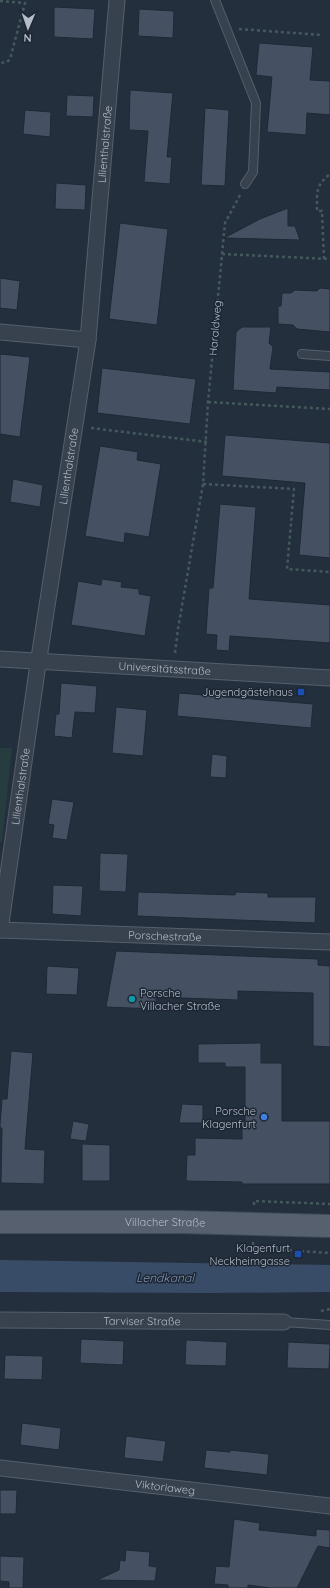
<svg xmlns="http://www.w3.org/2000/svg" width="330" height="1588" viewBox="0 0 330 1588" font-family="Quicksand,sans-serif">
	<rect width="100%" height="100%" fill="#242f3e"/>
	<path fill="#263c3f" d="M0 748H12L2 842 0 843Z"/>
	<path fill="#394c67" d="M0 1260 330 1265V1292L211 1293 0 1292Z"/>
	<path fill="#455162" stroke="#1f2835" d="M54 7 95 9 93 39 54 37Z
		M139 9 174 11 173 38 138 36Z
		M259 43 313 47 310 80 330 81V115L307 113 306 135 267 132 272 77 256 75Z
		M130 90 173 93 167 157H172L170 184 144 182 148 131 129 130Z
		M67 95 94 96 93 117 66 116Z
		M205 108 229 110 225 186 201 185Z
		M25 110 51 112 50 137 23 134Z
		M56 183 86 185 85 210 55 209Z
		M288 208V226H295L300 240 224 238 260 219Z
		M120 223 168 229 157 325 109 319Z
		M0 278 20 281 17 310 0 308Z
		M320 288 330 289V332L297 329 293 325 278 324V306H281L282 293H291L295 290 317 291Z
		M242 327H271L269 343 273 347 270 369 330 372V390L277 387 276 393 233 390 236 332Z
		M0 354 30 357 20 437 0 434Z
		M102 368 196 379 190 424 97 413Z
		M225 435 330 443V558L299 555 305 483 222 476Z
		M100 446 138 452 137 460 161 464 149 537 125 533 124 543 85 536Z
		M13 479 43 485 40 507 10 502Z
		M220 504 256 507 249 599 330 605V643L230 636 229 651 216 650 217 635 206 634 209 588H213Z
		M102 579 122 582 121 587 139 589V594L151 596 145 636 71 625 78 581 101 585Z
		M61 683 97 686 95 713 75 712 72 738 54 736 56 714H59Z
		M179 693 313 704 311 728 177 716Z
		M116 707 147 710 143 756 112 753Z
		M212 754 227 756 226 778 210 777Z
		M52 799 74 802 67 840 52 838 54 825 48 824Z
		M100 853 128 854 126 892 99 891Z
		M53 885 83 886 81 916 52 914Z
		M138 892 235 895 236 892 268 893V897H316L315 923 137 916Z
		M116 951 318 959V965L330 966V1047L313 1046V993L238 991V1000L156 997V1009L106 1007Z
		M47 966 79 968 77 995 46 994Z
		M261 1043V1063H282V1121H330V1184H242V1182L186 1181 187 1155H195V1138L242 1139V1121H245V1067H225V1063H198V1044Z
		M11 1051 33 1053 25 1149 45 1150 44 1184 1 1183 2 1128H0V1124L2 1099H7Z
		M182 1104 203 1105V1123H179Z
		M73 1121 89 1124 86 1141 70 1139Z
		M82 1144 110 1145V1181H82Z
		M81 1339 124 1341 123 1365 80 1363Z
		M186 1340 227 1342 226 1366 185 1365Z
		M288 1342 330 1344 329 1369 287 1368Z
		M5 1355 43 1356 42 1380 4 1379Z
		M22 1423 61 1428 59 1450 20 1445Z
		M126 1436 166 1441 163 1462 124 1458Z
		M206 1450 230 1452V1450L269 1454 267 1475 204 1468Z
		M0 1490H17L16 1514H0Z
		M234 1519 260 1523 259 1530 316 1536V1529L330 1530V1548L318 1546 297 1588H270L248 1585V1588H228V1585L214 1584 216 1566 229 1567Z
		M126 1550 150 1552 149 1566 157 1567 155 1581 97 1580 119 1570 120 1560 125 1561Z
		M0 1556 24 1557 23 1588H9V1582L0 1581Z"/>
	<g fill="none" stroke-linecap="round" stroke-linejoin="round">
		<g stroke="#565f6c" stroke-width="10">
			<path id="lane" d="M215 0 256 103 253 172 245 184
				M302 354 330 356
				M284 1322 330 1325"/>
		</g>
		<g stroke="#565f6c" stroke-width="17">
			<g id="street">
				<path d="M0 332 88 340"/>
				<path id="s1" d="M0 659 330 678"/>
				<path id="s2" d="M0 930 37 671 88 340 117 0"/>
				<path id="s3" d="M0 930 330 942"/>
				<path id="s4" d="M0 1320 284 1322"/>
				<path id="s5" d="M0 1468 330 1506"/>
			</g>
		</g>
		<g stroke="#414a57" stroke-width="24">
			<g id="primary">
				<path id="s6" d="M0 1222H181L330 1226"/>
			</g>
		</g>
		<path stroke="#44595c" stroke-width="2.5" stroke-dasharray="3 3" stroke-linecap="butt" d="M0 1 25 3 10 59 7 62 0 63
			M239 29 322 35
			M222 254 330 259
			M324 259 322 211H317C317 193 315 186 330 174
			M208 402 330 409
			M91 428 207 442
			M203 484 294 489 287 569 330 572
			M175 653 178 629 203 484 208 402 225 223 240 195
			M254 1205V1201L330 1204
			M253 1242V1248L330 1253
			M321 1311 330 1309"/>
		<use href="#lane" stroke="#38414e" stroke-width="8"/>
		<use href="#street" stroke="#38414e" stroke-width="15"/>
		<use href="#primary" stroke="#56606e" stroke-width="22"/>
	</g>
	<g fill="#1a4fb4" stroke="#1d2633" stroke-width="1.5">
		<rect x="297" y="688" width="8" height="8" rx="2"/>
		<rect x="294" y="1250" width="8" height="8" rx="2"/>
	</g>
	<circle fill="#0f9aa8" stroke="#1d2633" stroke-width="1.5" cx="132" cy="999" r="4"/>
	<circle fill="#3f7fe0" stroke="#1d2633" stroke-width="1.5" cx="264" cy="1117" r="4"/>
	<g text-anchor="middle" dominant-baseline="central" stroke-width="3" stroke-linejoin="round" paint-order="stroke">
		<g font-size="11" fill="#b4bcc9" stroke="#1d2633">
			<text stroke="none"><textPath href="#s2" startOffset="793">Lilienthalstraße</textPath></text>
			<text transform="translate(215 328) rotate(-85)">Haraldweg</text>
			<text stroke="none"><textPath href="#s2" startOffset="469">Lilienthalstraße</textPath></text>
			<text stroke="none"><textPath href="#s1" startOffset="165">Universitätsstraße</textPath></text>
			<text stroke="none"><textPath href="#s2" startOffset="145">Lilienthalstraße</textPath></text>
			<text stroke="none"><textPath href="#s3" startOffset="165">Porschestraße</textPath></text>
			<text stroke="none"><textPath href="#s6" startOffset="165">Villacher Straße</textPath></text>
			<text stroke="none"><textPath href="#s4" startOffset="142">Tarviser Straße</textPath></text>
			<text stroke="none"><textPath href="#s5" startOffset="166">Viktoriaweg</textPath></text>
		</g>
		<g font-size="11" fill="#b4bcc9" stroke="#1d2633" text-anchor="end">
			<text x="293" y="692">Jugendgästehaus</text>
			<text x="140" y="993" text-anchor="start">Porsche<tspan x="140" dy="13">Villacher Straße</tspan></text>
			<text x="256" y="1111">Porsche<tspan x="256" dy="13">Klagenfurt</tspan></text>
			<text x="290" y="1248">Klagenfurt<tspan x="290" dy="13">Neckheimgasse</tspan></text>
		</g>
		<g font-size="12" font-style="italic" fill="#7c92b1" stroke="#1d2633">
			<text x="165" y="1277">Lendkanal</text>
		</g>
	</g>
	<g transform="translate(28 28) rotate(182)" stroke="#1d2633" stroke-width="3" paint-order="stroke">
	<path d="M0-3L7 15L0 10L-7 15Z" fill="#b4bcc9"/>
	<text y="-6" font-size="11" font-weight="bold" text-anchor="middle" fill="#b4bcc9">N</text>
	</g>
</svg>
